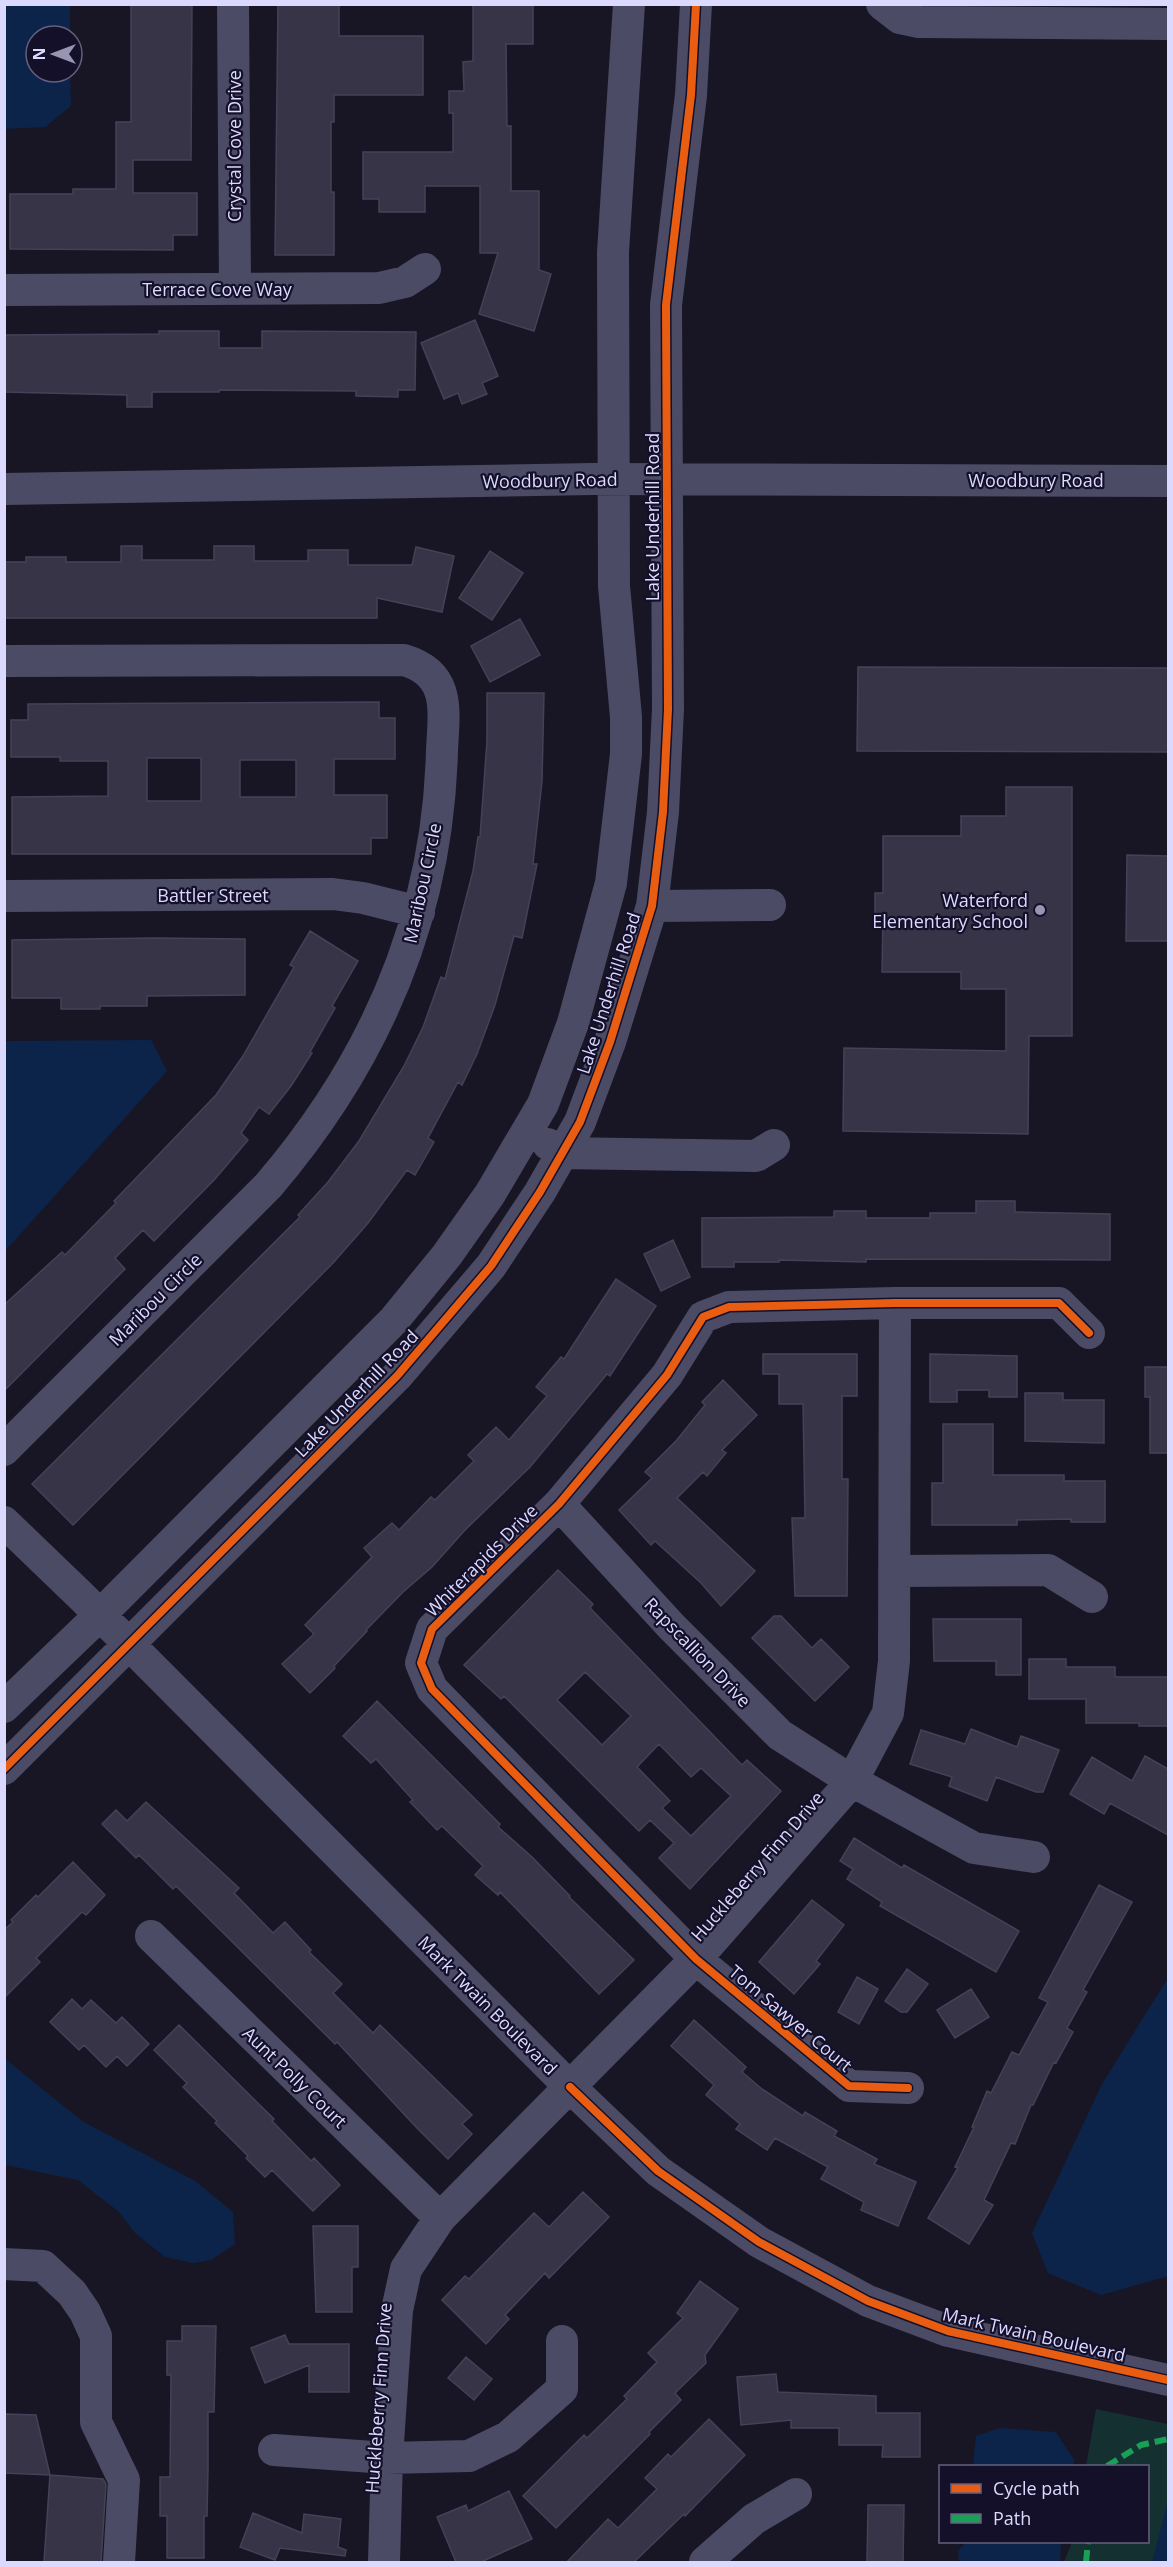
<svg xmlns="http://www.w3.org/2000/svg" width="1173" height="2567" viewBox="0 0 1173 2567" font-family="'Open Sans',sans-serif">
	<rect width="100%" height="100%" fill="#181624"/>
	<path fill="#143030" d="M1096 2409 1168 2424V2562H1064L1072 2542H1148V2466H1086Z"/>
	<path fill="#0c2449" d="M4 5H70V36H36V72H70L71 106 45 127 5 129Z
		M151 1040 167 1071 5 1251V1041Z
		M1168 1978V2276L1101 2295 1048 2273 1032 2233 1102 2084Z
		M4 2058 82 2121 195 2181 233 2212 235 2244 211 2260 193 2263 165 2257 135 2233 119 2212 78 2180 5 2165Z
		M1000 2428 1056 2432 1074 2460 1073 2466H973L976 2436Z
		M1168 2501V2562H1152Z
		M966 2542H1061L1060 2562H959L958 2551Z"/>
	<path fill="#363446" stroke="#454158" stroke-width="1.5" fill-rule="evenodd" d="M131 4H192L191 160H133V193H197V235H173V250L10 249V194H73V189H116V122H131Z
		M278 4H339V36H423V95H334V122H331V192H334V255H275Z
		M473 4H533V44H506L507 126H511V191H539V270L551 274 534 331 479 314 498 253H480V186H425V212H379V199H363V152H453V113H449V91H464L463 62 473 61Z
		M475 320 498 376 482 383 487 394 462 404 458 393 444 399 421 343Z
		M159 331H219V348H262V331L416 332 415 390H398V397L356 396V391L219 390V392H152V407H127V395L4 392V335L159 334Z
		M121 546H142V560H214V546H254V561H308V550H348V565H412L416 547 454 556 442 612 377 598V618H4V562H26V557H66V562H121Z
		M490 551 523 573 492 620 459 598Z
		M520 619 540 655 490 682 471 646Z
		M858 667 1168 668V752L857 751Z
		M487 693H544L542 781 533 864H537L522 938 514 936 495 1005 477 1054 462 1085 458 1082 428 1138 434 1142 415 1175 407 1170 368 1223 333 1263 73 1525 32 1484 300 1217 298 1215 328 1182 359 1141 404 1066 423 1027 441 977 445 979 473 871 478 837H480L487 741Z
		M379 702V718H395V759H334V795H387V838H371V854H12V797L108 796V761H60V757H11V720H28V704ZM147 758H201V801H147ZM240 760H296V797H240Z
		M1006 787H1072V1036H1029L1028 1134 843 1131 844 1048 1006 1051V989H961V972H882L883 914H875V893H883V836H961V816H1006Z
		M1127 855 1168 856V941H1126Z
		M310 931 358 961 332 1006 335 1008 310 1052 312 1053 291 1086 269 1114 259 1107 241 1133 248 1140 215 1179 154 1241 143 1230 115 1258 125 1269 4 1391V1305L62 1252 65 1255 116 1203 114 1201 216 1095 243 1056 294 967 290 965Z
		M154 938 245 939V995L147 996V1006H100V1009H61V998H12V940Z
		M976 1201H1015V1212L1110 1214V1260L866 1259V1262L779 1260V1262H734V1267H702V1218L834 1217V1211H866V1218H930V1213H976Z
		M673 1240 690 1277 661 1291 644 1254Z
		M616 1279 656 1306 610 1376 607 1374 530 1467 465 1530 432 1567 403 1592 366 1630 367 1631 334 1666 335 1668 310 1693 282 1664 314 1634 305 1625 372 1557 364 1548 392 1523 399 1530 431 1497 435 1500 474 1461 468 1455 496 1427 509 1440 547 1396 536 1387 561 1357 564 1359Z
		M763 1354H857V1396H842V1479H848L847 1596H795L792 1518H805L803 1404H779V1374H763Z
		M930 1354 1017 1356V1397H989V1390H957V1402H930Z
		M1145 1367H1168V1453H1150V1397H1145Z
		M723 1380 757 1415 722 1450 726 1453 707 1476 703 1472 677 1498 755 1571 721 1606 701 1583 655 1541 651 1545 619 1510 652 1478 645 1472 676 1441 705 1405 702 1402Z
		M1025 1393H1063V1400H1104V1443L1025 1441Z
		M943 1424H993V1475H1064V1481H1105V1522H1071V1519L1017 1520V1525H932V1483H943Z
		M558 1570 593 1604 590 1608 742 1765 747 1760 781 1791 690 1889 659 1858 674 1843 650 1820 639 1831 504 1696 501 1699 464 1665ZM585 1672 631 1716 602 1745 557 1700ZM659 1744 691 1777 701 1768 731 1796 691 1836 662 1808 670 1801 637 1767Z
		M774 1616H781L812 1648 821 1639 849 1667 815 1701 752 1638Z
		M933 1619H1021V1675H996V1661H934Z
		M1029 1659H1066V1667H1115V1677H1168V1726H1139V1723H1086V1699H1029Z
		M377 1701 500 1824 498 1827 532 1857 570 1896 569 1897 634 1960 599 1994 500 1892 498 1895 475 1875 483 1866 442 1826 437 1830 410 1802 413 1800 376 1759 371 1763 343 1736Z
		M971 1729 1017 1747 1021 1736 1059 1750 1043 1792H1036L996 1777 987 1801 949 1786 952 1777 910 1764 921 1730 965 1744Z
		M1145 1756 1168 1769V1835L1110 1803 1104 1814 1070 1794 1092 1757 1132 1781Z
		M146 1802 239 1888 234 1893 273 1933 285 1922 311 1950 309 1952 342 1984 333 1993 373 2033 380 2025 472 2115 462 2124 472 2134 448 2159 416 2127 337 2042 335 2044 176 1886 173 1889 139 1855 136 1858 102 1824 116 1810 127 1821Z
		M854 1838 902 1868 904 1865 1019 1931 996 1972 880 1906 882 1902 847 1879 853 1869 840 1861Z
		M73 1862 105 1895 86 1915 82 1912 36 1958 40 1962 4 1998V1930L13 1922 11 1920 36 1895 38 1897Z
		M1099 1885 1132 1902 1083 1990 1087 1992 1067 2028 1073 2032 1056 2063 1054 2062 1033 2105H1031L1015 2144 1011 2143 984 2200 993 2205 969 2244 928 2218 958 2168 955 2167 974 2127H972L987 2091 991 2093 1012 2052 1019 2055 1048 2002 1039 1998Z
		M812 1900 844 1925 816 1961 820 1964 794 1994 759 1962Z
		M907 1969 928 1984 907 2012H901L885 2001Z
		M857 1977 878 1989 859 2024 838 2012Z
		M971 1989 989 2017 955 2038 937 2010Z
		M72 1999 82 2009 91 2000 116 2023 122 2017 149 2044 127 2066 117 2056 106 2067 84 2045 79 2050 50 2022Z
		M694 2020 746 2067 742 2072 762 2089 803 2116 805 2112 837 2131 834 2136 877 2159 874 2164 916 2182 898 2226 861 2210 864 2202 821 2179 828 2167 775 2138 767 2150 736 2129 740 2124 706 2095 714 2085 671 2046Z
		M179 2025 274 2119 272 2121 311 2161 314 2158 340 2185 313 2211 272 2170 265 2177 246 2158 248 2156 215 2123 217 2121 183 2087 187 2083 154 2050Z
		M583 2192 609 2217 549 2278 545 2273 505 2315 509 2319 486 2344 442 2300 465 2276 469 2279 534 2213 549 2227Z
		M313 2226H358V2267H352V2312H316Z
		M700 2281 738 2309 705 2355 706 2363 675 2393 681 2400 649 2432 650 2434 556 2528 523 2496 584 2435 587 2438 627 2399 624 2396 657 2362 648 2353 683 2318 677 2313Z
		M182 2326H216L214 2412H208V2469L207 2516H204V2558H167V2516H160V2477H170L171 2375H167V2341H182Z
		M285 2335 289 2344H349V2392H309V2365L265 2383 251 2348Z
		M466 2357 492 2379 474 2400 448 2378Z
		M776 2374 778 2392 876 2396V2413H920V2457H882L883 2445H839V2428H791V2420L741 2425 737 2377Z
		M4 2414 36 2415 50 2475 4 2473Z
		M709 2419 745 2455 685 2516 684 2514 634 2562H567L608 2519 618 2528 657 2489 645 2478 668 2454 671 2457Z
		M50 2475 103 2479 106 2484 101 2562H44Z
		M509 2491 532 2539 481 2562H456L437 2517 466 2505 468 2511Z
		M868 2505H904L903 2562H867Z
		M253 2513 302 2533 304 2514 341 2519 338 2547 346 2550 345 2556 280 2548 275 2560 240 2547Z"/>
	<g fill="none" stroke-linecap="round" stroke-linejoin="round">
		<path stroke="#4b4b65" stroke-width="32" d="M233 4 235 288
			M882 4 900 18 919 22 1168 24
			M4 290 379 288 405 282 425 269
			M4 489 593 479 1168 481
			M4 661 404 660C451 674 444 710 442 750 438 916 375 1061 268 1186L4 1450
			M4 896 333 894 363 898 419 912
			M652 906 770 905
			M548 1144 562 1153 756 1156 774 1145
			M559 1504 671 1626 780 1735 852 1781 974 1848 1034 1857
			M4 1522 82 1597 570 2087 658 2171 759 2242 868 2301 948 2331 1168 2380
			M895 1571 1048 1570 1092 1597
			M4 1707 100 1615 394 1320 447 1255 490 1194 543 1104 573 1023 611 883 626 754V717L614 586 613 252 629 4
			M4 1769 397 1376 491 1266 540 1192 580 1122 610 1042 652 906 663 812 668 709 666 305 691 95 696 4
			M151 1936 440 2218
			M908 2088 849 2086 696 1959 432 1689 421 1663 432 1629 559 1504 667 1375 703 1317 729 1307 895 1303H1059L1089 1333
			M4 2264 43 2266 72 2293 85 2312 96 2336V2422L124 2480 119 2562
			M274 2450 387 2458 469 2456 508 2437 562 2389V2341
			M384 2562 387 2458 397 2310 406 2269 440 2218 696 1959 852 1781 888 1713 894 1661 895 1303
			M705 2562 754 2519 796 2494"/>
		<path stroke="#1a9f57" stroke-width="6" stroke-dasharray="12 6" stroke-linecap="butt" d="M1107 2466 1141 2445 1168 2439
			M1086 2562 1088 2542"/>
		<g stroke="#14102a" stroke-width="11">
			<path id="cycleway" d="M4 1769 397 1376 491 1266 540 1192 580 1122 610 1042 652 906 663 812 668 709 666 305 691 95 696 4
				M570 2087 658 2171 759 2242 868 2301 948 2331 1168 2380
				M908 2088 849 2086 696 1959 432 1689 421 1663 432 1629 559 1504 667 1375 703 1317 729 1307 895 1303H1059L1089 1333"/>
		</g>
		<use href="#cycleway" stroke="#e95d12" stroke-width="8"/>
	</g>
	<circle fill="#9795b2" stroke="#14102a" stroke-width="2" cx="1040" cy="910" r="6"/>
	<g text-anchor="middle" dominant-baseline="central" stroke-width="4.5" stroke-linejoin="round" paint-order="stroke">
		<g font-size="18" fill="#dcd9ff" stroke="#14102a">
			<text transform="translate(234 146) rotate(-90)">Crystal Cove Drive</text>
			<text x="217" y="289">Terrace Cove Way</text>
			<text transform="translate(550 480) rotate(-1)">Woodbury Road</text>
			<text x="1036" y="480">Woodbury Road</text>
			<text transform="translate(652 517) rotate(-90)">Lake Underhill Road</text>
			<text transform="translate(422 883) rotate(-78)">Maribou Circle</text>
			<text x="213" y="895">Battler Street</text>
			<text transform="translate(608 993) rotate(-72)">Lake Underhill Road</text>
			<text transform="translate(155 1299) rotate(-45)">Maribou Circle</text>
			<text transform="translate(356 1393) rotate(-46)">Lake Underhill Road</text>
			<text transform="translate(481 1560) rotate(-45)">Whiterapids Drive</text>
			<text transform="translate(698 1652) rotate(46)">Rapscallion Drive</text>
			<text transform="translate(757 1866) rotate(-49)">Huckleberry Finn Drive</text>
			<text transform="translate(488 2005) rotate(45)">Mark Twain Boulevard</text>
			<text transform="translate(791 2018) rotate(40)">Tom Sawyer Court</text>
			<text transform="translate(295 2077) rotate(44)">Aunt Polly Court</text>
			<text transform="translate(1034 2334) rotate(13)">Mark Twain Boulevard</text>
			<text transform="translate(378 2398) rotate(-86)">Huckleberry Finn Drive</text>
		</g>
		<g font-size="18" fill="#dcd9ff" stroke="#14102a" text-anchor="end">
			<text x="1028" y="900">Waterford<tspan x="1028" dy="21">Elementary School</tspan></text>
		</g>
	</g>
	<rect width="1173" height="2567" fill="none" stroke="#dcd9ff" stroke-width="12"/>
	<rect x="939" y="2465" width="210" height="78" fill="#14102a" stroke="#64607f" stroke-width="1.5"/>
	<rect x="951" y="2484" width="30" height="9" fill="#e95d12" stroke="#64607f" stroke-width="1.5"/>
	<text x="993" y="2495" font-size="18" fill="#dcd9ff">Cycle path</text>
	<rect x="951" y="2514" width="30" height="9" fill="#1a9f57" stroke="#64607f" stroke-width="1.5"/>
	<text x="993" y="2525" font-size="18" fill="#dcd9ff">Path</text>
	<g transform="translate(54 54) rotate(270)"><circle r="28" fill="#14102a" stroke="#64607f" stroke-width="1.5"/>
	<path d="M0-4.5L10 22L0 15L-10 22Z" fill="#9795b2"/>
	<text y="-9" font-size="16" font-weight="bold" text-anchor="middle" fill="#dcd9ff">N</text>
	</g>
</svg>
